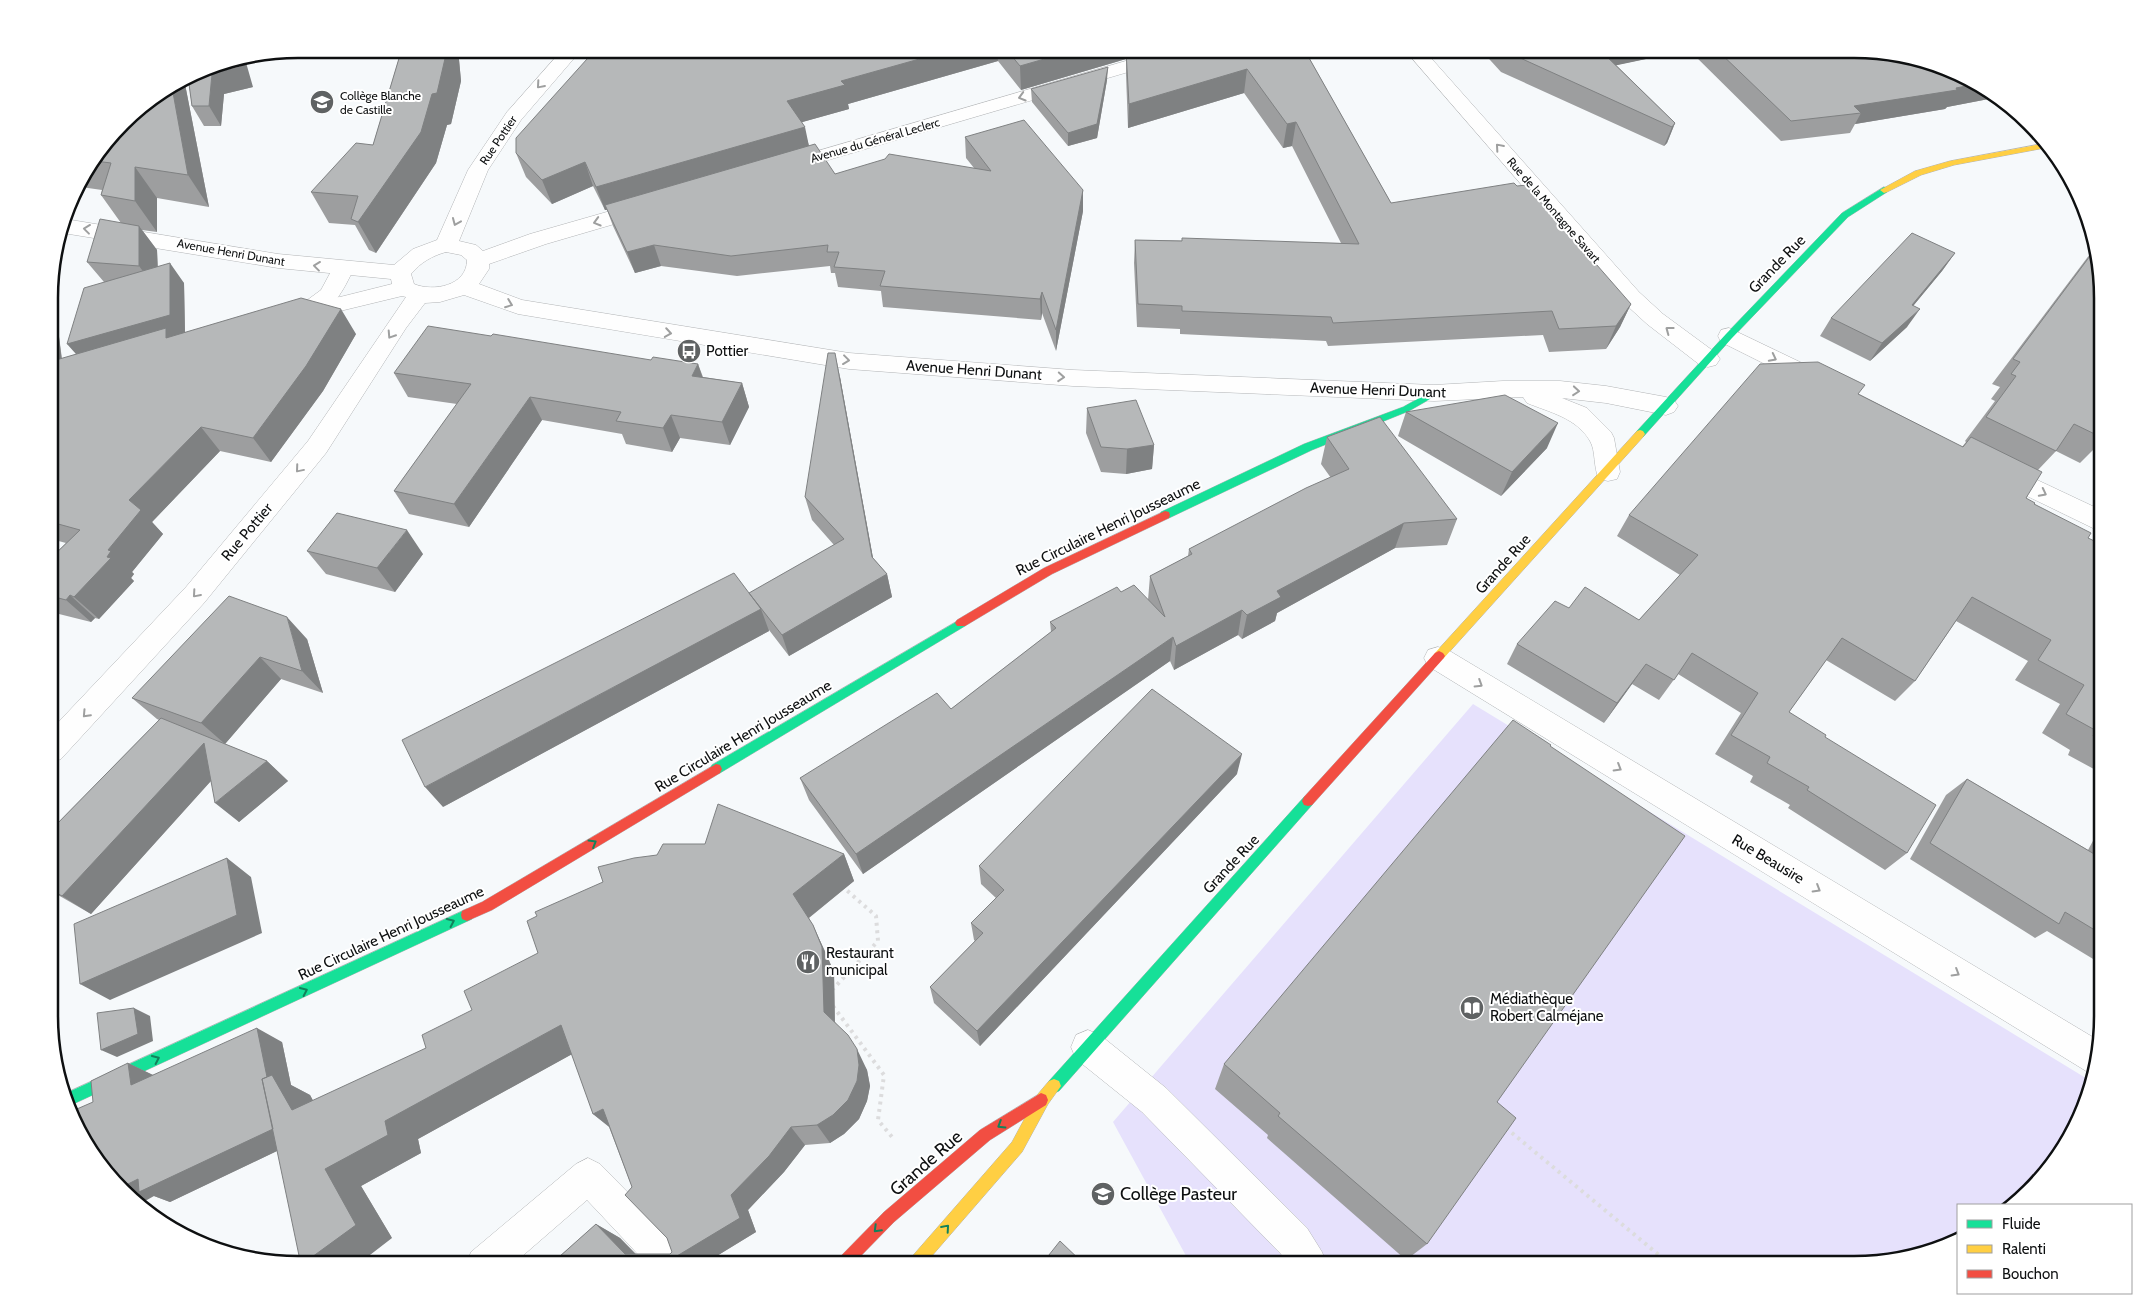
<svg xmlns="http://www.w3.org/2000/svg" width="2152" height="1314" viewBox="0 0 2152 1314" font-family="Cabin,sans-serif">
	<rect width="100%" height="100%" fill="#f6f9fb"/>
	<path fill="#e6e1fc" d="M1473 704 2094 1083 2070 1141 2031 1192 2014 1205H1958V1241L1934 1252 1871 1265H1191L1113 1122Z"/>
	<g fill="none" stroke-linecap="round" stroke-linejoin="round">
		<g stroke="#b2b4b6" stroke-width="1">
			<path id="lane" d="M343 262 351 264 354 269C344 287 332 319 306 311L303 306 306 301 321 290 335 264Z
				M1088 1030 1100 1035 1166 1088 1307 1228 1322 1252 1327 1265H1288L1281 1254 1142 1112 1076 1059 1071 1047 1076 1035Z
				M588 1158 600 1164 686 1252 691 1265H648L587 1200 512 1265H466L471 1252 576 1164Z"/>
		</g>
		<g stroke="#b2b4b6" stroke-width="1">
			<path id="street" d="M563 49H582L521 120 488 170 459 241 476 245 483 251 530 234 645 201 652 203 655 208 652 213 546 244 489 264V269L479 284 522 300 849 353 1073 370 1434 385 1503 381H1560L1606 386 1666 397 1674 400 1678 406 1674 412 1666 415 1606 403 1562 398 1587 408 1611 432 1614 438 1620 472 1617 479 1608 481 1599 479C1593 467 1596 451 1590 441 1577 418 1549 412 1527 403L1523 397 1434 401 1073 386 849 369 518 314 464 295 440 302 425 303 406 328 326 453 204 603 61 759 51 763V730L186 587 308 441 406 297 402 296 340 311 315 313 290 321 282 318 279 313 282 308 314 299 340 297 392 284 391 279 278 268 63 233 61 232 65 219 278 254 394 265 413 249 437 240 468 170 507 112ZM446 252 461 255 467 260C467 286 433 292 414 284L411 274C421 262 432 256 446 252Z
				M1167 49H1195L1193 53 794 170 787 172 780 170 777 166 780 162Z
				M1404 49H1423L1639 292 1663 314 1716 353 1720 359 1716 365 1708 367 1700 365 1647 324 1623 302Z
				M1729 328 1825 374 1829 380 1825 386 1817 388 1809 386 1721 342 1718 336 1721 330Z
				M1999 462 2103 511V533L1990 478 1987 471 1990 464Z
				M1438 647 1448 650 2101 1042 2096 1075 2086 1071 1428 666 1424 658 1428 650Z"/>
		</g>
		<g stroke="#b2b4b6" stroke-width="1">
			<path id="fast" d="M1884 187 1887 188V192L1848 217 1732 338 1643 437H1637L1635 434 1637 431 1726 334 1842 213Z
				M1434 390 1439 393 1437 395 1409 411 1312 450 1169 518H1161L1160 515 1161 512 1304 444 1403 407Z
				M961 619 965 620 967 623 965 626 720 773 716 774 712 773 710 769 712 765Z
				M1308 796 1312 797 1314 801 1312 805 1059 1091 1054 1093 1049 1091 1047 1086 1049 1081 1304 797Z
				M467 909 472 911 473 915 472 919 69 1106 67 1107 62 1095Z"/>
		</g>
		<g stroke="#b2b4b6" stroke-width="1">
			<path id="slow" d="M2047 143 2050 147 1954 165 1921 175 1887 192 1884 193 1880 190 1915 171 1950 161Z
				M1640 430 1643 431 1645 434 1643 437 1443 659H1435L1433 656 1435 653 1637 431Z
				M1054 1079 1059 1081 1061 1086 1048 1104 1022 1152 924 1265H907L909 1260 1012 1142 1038 1094 1049 1081Z"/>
		</g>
		<g stroke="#b2b4b6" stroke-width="1">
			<path id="jam" d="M1165 511 1169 512 1170 515 1169 518 1052 574 965 626H957L955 623 957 620 1044 568Z
				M1439 651 1443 653 1445 656 1443 659 1312 805 1308 806 1304 805 1302 801 1304 797 1435 653Z
				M716 764 720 765 722 769 720 773 492 910 467 921 462 919 461 915 462 911 482 902Z
				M1041 1093 1046 1095 1048 1100 1046 1105 990 1140 894 1222 852 1265H835L837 1260 884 1212 980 1130Z"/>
		</g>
		<path stroke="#dcdcdd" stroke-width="4" stroke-dasharray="3 4.5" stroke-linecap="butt" d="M832 990 878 941 876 916 843 887
			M833 1006 884 1075 878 1120 892 1137
			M1506 1128 1671 1265"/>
		<use href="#lane" fill="#fefefe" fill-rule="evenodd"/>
		<use href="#street" fill="#fefefe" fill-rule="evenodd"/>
		<use href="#fast" fill="#16e098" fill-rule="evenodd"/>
		<use href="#slow" fill="#ffcf43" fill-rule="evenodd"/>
		<use href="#jam" fill="#f24e42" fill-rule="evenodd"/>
	</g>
	<path fill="#9d9e9f" d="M400 49H458L461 81 451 124 447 125 436 163 376 253 369 250 355 225 329 223 311 192 373 145 400 55Z
		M596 49H1304L1391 203 1631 304 1620 327 1606 349 1549 352 1543 335 1328 346 1326 341 1180 334V329L1137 327 1134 263 1135 240 1341 243 1292 146 1283 148 1244 93 1128 128 1126 75V59L1021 90 998 61 848 104 849 109 802 122 809 146 835 174 974 168 966 158 965 137 1083 190V211L1056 351 1042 313 1041 320 883 307 881 291 838 287 835 273H831L830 266 737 276 661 266 635 273 613 226 607 210H605L593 186 552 204 526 177 516 153Z
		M1480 49H1855L1979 82 1999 97 1947 107 1945 109 1855 124 1850 133 1781 141 1689 50 1616 65 1675 123 1667 143 1664 146 1501 72Z
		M188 77 253 87 224 94 221 126H204L192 106Z
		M184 79 209 207 157 198V232L142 230 157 250 158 267 184 283 185 332 356 334 323 391 271 462 220 451 152 522 163 534 132 572 134 574 131 578 134 581 99 619 95 618 91 622 51 612V558L66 543 51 539V314L57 321 62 359 76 354 104 282 87 262 121 223 101 195 102 190 81 187 74 189 75 187 133 111Z
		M1107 80 1097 138 1068 146 1032 102 1031 89Z
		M2096 246 2103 281V440L2080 463 2056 451 2038 470 2026 498 2034 504 2088 538 2103 545V774L2068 755 2070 750 2042 733 2060 704 2015 680 2028 661 1956 621 1915 681 1895 701 1826 660 1789 712 1825 737 1907 853 1885 870 1788 808 1790 805 1750 782 1753 776 1715 754 1741 713 1678 674 1659 700 1632 684 1604 723 1507 664 1517 644 1569 608 1639 620 1680 575 1617 536 1629 515 1859 394 1962 447 1966 442 1965 441 1995 401 1991 399 2000 387 1992 384Z
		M1955 253 1942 271 1913 306 1907 327 1870 361 1820 336 1831 318Z
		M651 360 698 364 703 377 742 383 749 407 730 445 680 438 672 452 626 444 622 434 542 420 469 527 409 514 394 491 457 404 408 397 394 373Z
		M840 377 873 558 887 574 892 597 789 656 769 630V631L443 807 750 593 834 545 812 520 805 497Z
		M1087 408 1154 445 1152 469 1126 474 1101 472 1086 433Z
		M1406 412 1547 448 1501 496 1398 436Z
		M1327 437 1457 519 1447 545 1395 548 1277 613 1275 621 1242 639 1238 635 1174 670 1170 661 863 874 809 800 800 778 951 709 1051 632 1050 622 1121 592 1148 600 1150 576 1188 556 1189 549 1331 478 1321 464Z
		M307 551 423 554 395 592 326 574Z
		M307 639 323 693 281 679 225 744 267 761 288 781 239 822 211 781 91 914 51 891V830L159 720 157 719 132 698Z
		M1550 746 1497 1102 1427 1244 1406 1260 1267 1138 1268 1135 1215 1089 1224 1064Z
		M1237 774 980 1046 934 1003 930 987 975 941 974 940 971 923 996 898 981 884 979 866Z
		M1967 779 2088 850 2100 828 2103 826V965L2047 931 2035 938 1910 859 1946 795Z
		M844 854 854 881 809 918 825 951 834 972 835 1022 867 1070 870 1086 867 1101 859 1119 844 1134 830 1143 805 1145 784 1172 748 1210 756 1232 702 1265H550L596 1224 620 1238 636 1254H670L672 1252 667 1238 632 1187 609 1127 593 1114 572 1054 418 1139 421 1153 361 1186 392 1238 277 1151 170 1202 154 1196 93 1102 128 1063 153 1075 282 1042 291 1085 310 1095 313 1101Z"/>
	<path fill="#7f8182" d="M447 49H458L461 81 451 124 447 125 436 163 376 253 358 222 432 94Z
		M955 49H997L998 61 848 104 849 109 792 125 787 101 841 81Z
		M1079 49H1161L1126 51V59L1021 90 1020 66Z
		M1610 49H1690L1689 50 1594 70 1601 51Z
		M245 59 253 87 224 94 221 126 209 106 212 74 239 60Z
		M1108 67 1107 80 1097 138 1068 146V133Z
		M1247 69 1244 93 1128 128 1129 104Z
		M184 79 209 207 188 175 172 87Z
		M1981 83 1999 97 1947 107 1945 109 1855 124 1861 113 1854 106Z
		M1296 122 1292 146 1283 148 1287 124Z
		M1675 123 1667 143 1664 146 1672 127Z
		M805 127 810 151 605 205 607 210H605L596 187Z
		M585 162 593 186 552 204 542 180Z
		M135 167 157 198V232L135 201Z
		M78 183 81 187 74 189 75 187Z
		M1083 190V211L1056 351V330Z
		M139 226 157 250 158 291 139 266Z
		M654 245 661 266 635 273 627 252Z
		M1955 253 1942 271 1899 323 1912 305Z
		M170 263 184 283 185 334 84 363 67 344Z
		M1042 292V313L1041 320 1040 299Z
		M1631 304 1620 327 1606 349 1616 326Z
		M341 309 356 334 323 391 271 462 253 438Z
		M1920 309 1907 327 1870 361 1882 343Z
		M51 314 57 321 63 370 52 373 66 389 51 396Z
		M835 353 840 377 877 580 872 557Z
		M698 364 706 388 692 376Z
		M742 383 749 407 730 445 722 422Z
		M530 397 542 420 469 527 454 504Z
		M671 415 680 438 672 452 663 428Z
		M1558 423 1547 448 1501 496 1512 472Z
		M201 427 220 451 152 522 163 534 132 572 134 574 131 578 134 581 99 619 74 597 107 557 108 550 129 500Z
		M1154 445 1152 469 1126 474 1127 449Z
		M1404 523 1395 548 1277 613 1275 621 1242 639 1247 615 1277 591Z
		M407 530 423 554 395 592 377 568Z
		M887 574 892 597 789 656 782 635Z
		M70 595 95 618 91 622 66 600Z
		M761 609 769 631 443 807 425 787Z
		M1242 610 1238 635 1174 670 1176 646Z
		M287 617 307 639 323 693 302 671Z
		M1173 637 1170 661 863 874 856 854Z
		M260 657 281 679 225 744 201 723Z
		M1646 664 1632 684 1604 723 1617 703Z
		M204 743 227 763 91 914 62 896Z
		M1242 754 1237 774 980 1046 977 1031Z
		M267 761 288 781 239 822 215 803Z
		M844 854 854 881 806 920 793 894Z
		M227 858 251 877 262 933 110 1000 80 984Z
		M813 925 834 972 835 1034 824 1012Z
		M134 1008 150 1016 153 1041 117 1057 101 1050Z
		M561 1025 585 1047 418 1139 421 1153 361 1186 392 1238 357 1265H302L325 1169 385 1121Z
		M257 1028 282 1042 291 1085 310 1095 329 1129 302 1139 170 1202 154 1196 138 1205 122 1193 118 1189Z
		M857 1049 867 1070 870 1086 867 1101 859 1119 844 1134 830 1143 817 1125Z
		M128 1063 157 1077 131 1085Z
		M603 1109 616 1132 593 1114Z
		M791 1127 805 1145 784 1172 748 1210 756 1232 702 1265H662L731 1195Z
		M596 1224 620 1238 646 1265 625 1254Z"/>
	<path fill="#b6b8b9" stroke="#7f8182" d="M400 49H447V50L437 93 432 94 421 132 358 222 351 219 358 196 311 192 356 143 373 145 400 55Z
		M596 49H955L841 81 845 85 787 101 805 127 596 187 585 162 542 180 516 153V138Z
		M1006 49H1079L1020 66Z
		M1134 49H1304L1391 203 1514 183 1517 186 1527 185 1631 304 1616 326 1559 329 1552 311 1333 323 1331 317 1182 311V306L1138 304 1135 240 1182 241V238L1359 244 1296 122 1287 124 1247 69 1129 104 1126 51Z
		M1503 49H1610L1601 51 1675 123 1672 127 1507 52Z
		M1716 49H1855L1919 57 1981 83 1956 88 1957 90 1854 106 1861 113 1791 121Z
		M239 60 241 67 212 74 209 106H192L188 77 202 68Z
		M1108 67 1097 124 1068 133 1031 89Z
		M172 87 188 175 135 167V201L101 195 111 163 95 161 133 111Z
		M1024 120 1083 190 1056 330 1042 292 1040 299 880 286 885 271 834 267 839 252H827L828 245 731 256 654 245 627 252 605 205 815 144 835 174 885 159 889 154 991 171 965 137Z
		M100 219 139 226V266L87 262Z
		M1912 233 1955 253 1912 305 1920 309 1882 343 1831 318Z
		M2096 248 2103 281V438L2074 424 2056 451 1986 417 2016 376 2011 374 2020 362 2013 359Z
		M170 263V315L67 344 84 288Z
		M301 298 341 309 306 366 253 438 201 427 129 500 141 510 108 550 111 551 107 557 111 558 74 597 70 595 66 600 51 596V558L80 530 51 522V377L56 360 166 328V338Z
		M428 326 491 336 493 334 651 360 653 357 698 364 692 376 742 383 722 422 671 415 663 428 616 421 621 412 530 397 454 504 394 491 471 384 394 373Z
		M828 353H835L872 557 887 574 782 635 749 593 844 539 805 497Z
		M1818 362 1865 385 1858 394 1963 447 1971 437 2042 472 2026 498 2035 503 2034 504 2091 533 2088 538 2103 545V741L2093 736 2095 730 2066 714 2084 685 2038 660 2051 640 1972 597 1915 681 1842 638 1789 712 1826 735 1825 737 1936 805 1907 853 1807 790 1809 787 1767 763 1770 757 1731 735 1758 693 1692 653 1674 680 1646 664 1617 703 1517 644 1555 601 1569 608 1585 587 1639 620 1698 555 1629 515 1760 364Z
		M1505 395 1558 423 1512 472 1406 412Z
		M1136 400 1154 445 1127 449 1101 447 1087 408Z
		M1380 417 1457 519 1404 523 1277 591 1281 597 1247 615 1242 610 1176 646 1173 637 856 854 800 778 937 693 951 709 1056 628 1050 622 1117 587 1121 592 1134 585 1165 617 1150 576 1192 554 1189 549 1306 488 1349 469 1327 437Z
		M337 513 407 530 377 568 307 551Z
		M734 573 761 609 425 787 402 740Z
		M229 596 287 617 302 671 260 657 201 723 132 698Z
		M1152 689 1242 754 977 1031 930 987 983 933 971 923 1004 890 979 866Z
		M161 718 267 761 215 803 204 743 62 896 51 890V830Z
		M1513 720 1551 745 1550 746 1685 836 1497 1102 1516 1118 1427 1244 1278 1116 1280 1113 1224 1064Z
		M1967 779 2101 858 2103 854V935L2065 912 2059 924 1930 843Z
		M718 804 844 854 793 894 813 925 822 947 824 1012 848 1035 857 1049 859 1065 857 1081 848 1100 833 1115 817 1125 791 1127 769 1156 731 1195 740 1218 662 1265H550L596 1224 625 1254H670L672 1252 667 1238 625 1195 632 1187 603 1109 593 1114 561 1025 385 1121 388 1135 325 1169 356 1225 301 1265 262 1079 272 1075 292 1110 426 1048 422 1035 472 1010 464 991 538 953 527 921 537 916 535 912 603 882 598 867 634 858 657 855 663 844H705Z
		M227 858 237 915 80 984 74 924Z
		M134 1008 138 1034 101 1050 97 1013Z
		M257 1028 267 1077 262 1079 273 1129 139 1192 138 1179 118 1189 90 1155 70 1112 93 1102 91 1081 128 1063 131 1085Z
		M1060 1241 1085 1265H1041Z"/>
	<defs><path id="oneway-chevron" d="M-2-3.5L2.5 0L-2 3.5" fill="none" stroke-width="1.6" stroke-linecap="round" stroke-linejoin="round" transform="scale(1.25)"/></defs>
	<g stroke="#9e9f9f">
		<use href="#oneway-chevron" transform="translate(540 85) rotate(131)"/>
		<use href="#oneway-chevron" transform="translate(1022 97) rotate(164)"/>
		<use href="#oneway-chevron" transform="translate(1499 147) rotate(-131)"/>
		<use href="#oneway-chevron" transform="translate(456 222) rotate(113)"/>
		<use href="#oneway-chevron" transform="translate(597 222) rotate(164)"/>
		<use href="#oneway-chevron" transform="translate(87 229) rotate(-173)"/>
		<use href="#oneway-chevron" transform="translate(317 266) rotate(-173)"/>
		<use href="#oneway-chevron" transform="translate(509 304) rotate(21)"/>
		<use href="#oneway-chevron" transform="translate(1669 330) rotate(-143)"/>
		<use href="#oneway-chevron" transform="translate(668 333) rotate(9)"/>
		<use href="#oneway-chevron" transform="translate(391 335) rotate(123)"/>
		<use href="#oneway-chevron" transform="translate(1773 358) rotate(27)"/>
		<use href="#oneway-chevron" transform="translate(846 360) rotate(7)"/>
		<use href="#oneway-chevron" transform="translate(1061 377) rotate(4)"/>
		<use href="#oneway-chevron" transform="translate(1576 391) rotate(5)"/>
		<use href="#oneway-chevron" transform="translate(299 469) rotate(130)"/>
		<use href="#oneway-chevron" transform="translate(2043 493) rotate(27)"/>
		<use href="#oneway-chevron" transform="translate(196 594) rotate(131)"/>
		<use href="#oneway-chevron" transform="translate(1479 684) rotate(32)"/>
		<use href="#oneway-chevron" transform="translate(86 714) rotate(133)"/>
		<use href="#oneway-chevron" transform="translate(1618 768) rotate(31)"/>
		<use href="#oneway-chevron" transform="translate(1817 889) rotate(31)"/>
		<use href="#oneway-chevron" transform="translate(1956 973) rotate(31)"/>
	</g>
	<g stroke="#12825b">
		<use href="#oneway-chevron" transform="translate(593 843) rotate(-31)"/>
		<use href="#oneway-chevron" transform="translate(451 922) rotate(-25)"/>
		<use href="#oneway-chevron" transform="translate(304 991) rotate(-25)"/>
		<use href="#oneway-chevron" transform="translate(156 1059) rotate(-25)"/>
		<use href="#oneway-chevron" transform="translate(1001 1125) rotate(148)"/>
		<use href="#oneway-chevron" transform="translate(946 1228) rotate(-49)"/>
		<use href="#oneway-chevron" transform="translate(877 1229) rotate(135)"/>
	</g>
	<defs>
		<g id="school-disc" transform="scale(1.25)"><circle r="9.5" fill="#5f6263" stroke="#fff"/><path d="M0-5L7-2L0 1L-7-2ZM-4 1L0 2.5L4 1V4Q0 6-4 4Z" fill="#fff"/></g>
		<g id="bus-disc" transform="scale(1.25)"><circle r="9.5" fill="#5f6263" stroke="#fff"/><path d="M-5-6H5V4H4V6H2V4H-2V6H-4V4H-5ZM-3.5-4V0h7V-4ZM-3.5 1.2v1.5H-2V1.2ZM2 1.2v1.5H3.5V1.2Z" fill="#fff"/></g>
		<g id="restaurant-disc" transform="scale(1.25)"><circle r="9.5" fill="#5f6263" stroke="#fff"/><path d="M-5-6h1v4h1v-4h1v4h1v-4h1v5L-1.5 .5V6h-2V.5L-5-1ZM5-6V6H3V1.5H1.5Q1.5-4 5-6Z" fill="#fff"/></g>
		<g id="library-disc" transform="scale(1.25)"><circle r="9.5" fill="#5f6263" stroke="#fff"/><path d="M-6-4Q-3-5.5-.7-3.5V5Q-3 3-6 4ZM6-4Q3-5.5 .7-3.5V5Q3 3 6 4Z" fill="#fff"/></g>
	</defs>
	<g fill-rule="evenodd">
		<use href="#school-disc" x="322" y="102"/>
		<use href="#bus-disc" x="689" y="351"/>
		<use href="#restaurant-disc" x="808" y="962"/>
		<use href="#library-disc" x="1472" y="1008"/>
		<use href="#school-disc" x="1103" y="1194"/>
	</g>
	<g text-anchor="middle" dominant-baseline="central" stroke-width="4" stroke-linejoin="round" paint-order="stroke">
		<g font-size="12" fill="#0e1011" stroke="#fff" text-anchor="start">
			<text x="340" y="95">Collège Blanche<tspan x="340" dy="14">de Castille</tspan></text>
		</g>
		<g font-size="12" fill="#0e1011" stroke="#fff">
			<text transform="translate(498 140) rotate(-56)">Rue Pottier</text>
			<text transform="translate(875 140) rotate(-16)">Avenue du Général Leclerc</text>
			<text transform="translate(1554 210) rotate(49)">Rue de la Montagne Savart</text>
			<text transform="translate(231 252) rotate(10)">Avenue Henri Dunant</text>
		</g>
		<g font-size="15" fill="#0e1011" stroke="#fff">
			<text transform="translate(1777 264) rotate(-46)">Grande Rue</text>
			<text transform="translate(974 370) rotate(4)">Avenue Henri Dunant</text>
			<text transform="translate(1378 390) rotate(2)">Avenue Henri Dunant</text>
			<text transform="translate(1108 527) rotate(-26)">Rue Circulaire Henri Jousseaume</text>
			<text transform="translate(247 532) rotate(-50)">Rue Pottier</text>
			<text transform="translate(1503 564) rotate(-48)">Grande Rue</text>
			<text transform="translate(743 736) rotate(-31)">Rue Circulaire Henri Jousseaume</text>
			<text transform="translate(1768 859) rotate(31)">Rue Beausire</text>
			<text transform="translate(1231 864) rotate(-47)">Grande Rue</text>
			<text transform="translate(391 933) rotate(-25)">Rue Circulaire Henri Jousseaume</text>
		</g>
		<g font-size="15" fill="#0e1011" stroke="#fff" text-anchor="start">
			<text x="706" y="351">Pottier</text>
			<text x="826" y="953">Restaurant<tspan x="826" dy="17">municipal</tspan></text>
			<text x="1490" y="999">Médiathèque<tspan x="1490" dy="17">Robert Calméjane</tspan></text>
		</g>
		<g font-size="18" fill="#0e1011" stroke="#fff">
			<text transform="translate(926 1163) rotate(-41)">Grande Rue</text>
		</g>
		<g font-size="18" fill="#0e1011" stroke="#fff" text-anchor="start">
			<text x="1120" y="1194">Collège Pasteur</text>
		</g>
	</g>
	<path d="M0 0H2152V1314H0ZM298 58H1854A240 240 0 0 1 2094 298V1016A240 240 0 0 1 1854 1256H298A240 240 0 0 1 58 1016V298A240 240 0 0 1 298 58Z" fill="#fff" fill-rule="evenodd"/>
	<path fill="none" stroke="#0e1011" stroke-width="2.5" d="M298 58H1854A240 240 0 0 1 2094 298V1016A240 240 0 0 1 1854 1256H298A240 240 0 0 1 58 1016V298A240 240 0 0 1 298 58Z"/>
	<rect x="1957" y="1204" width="175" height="90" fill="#ffffff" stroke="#9f9fa0"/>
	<rect x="1967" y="1220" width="25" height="8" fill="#16e098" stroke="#9f9fa0"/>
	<text x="2002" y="1229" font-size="15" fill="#0e1011">Fluide</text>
	<rect x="1967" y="1245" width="25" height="8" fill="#ffcf43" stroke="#9f9fa0"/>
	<text x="2002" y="1254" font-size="15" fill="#0e1011">Ralenti</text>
	<rect x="1967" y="1270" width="25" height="8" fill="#f24e42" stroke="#9f9fa0"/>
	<text x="2002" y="1279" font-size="15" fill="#0e1011">Bouchon</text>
</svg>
